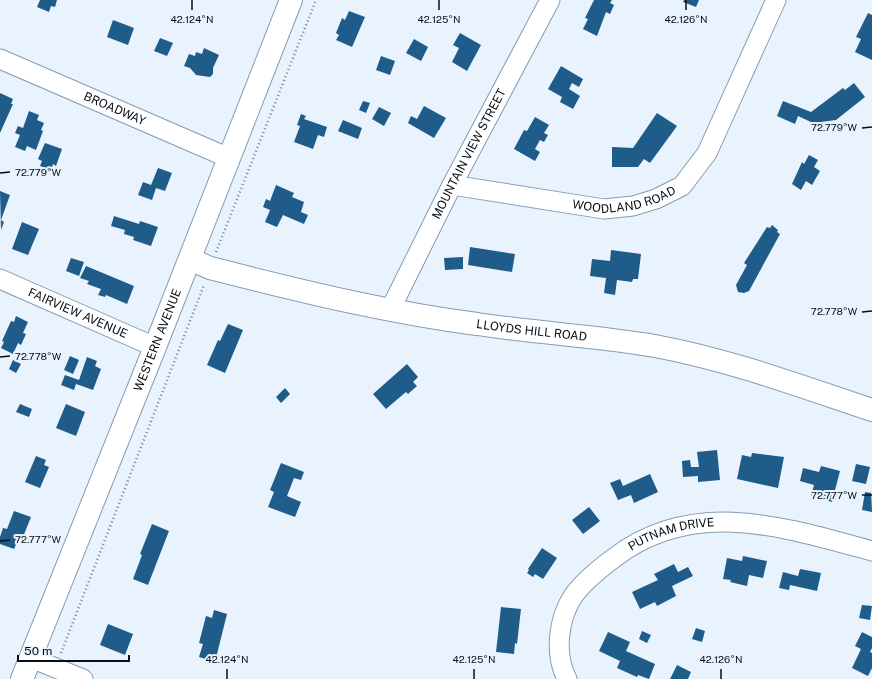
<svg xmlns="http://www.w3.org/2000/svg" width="872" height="679" viewBox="0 0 872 679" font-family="'Public Sans',sans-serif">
	<rect width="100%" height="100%" fill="#e8f3fd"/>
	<path fill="#205c89" d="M40 0H57L55 7 51 6 49 12 37 7Z
		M594 0H612L610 3 614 5 610 14 606 12 597 36 583 29 588 19 585 18Z
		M684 0H699L696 7 683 2Z
		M349 11 365 17 352 47 336 40 339 35 336 33 342 18 345 20Z
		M868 13 872 15V60L855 52 861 39 856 37Z
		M113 20 134 28 128 45 107 37Z
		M460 33 481 45 467 71 452 62 459 48 453 45Z
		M160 38 173 43 167 56 154 51Z
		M414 39 428 47 421 61 406 53Z
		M204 48 219 55 213 68V74L210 77 196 75 190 68 184 66 189 54 195 56 196 52 202 54Z
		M381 56 395 61 390 75 376 70Z
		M561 66 583 79 579 87 572 83 569 89 580 96 573 109 560 102 562 97 548 89Z
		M854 83 865 97 836 120 813 123 798 116 795 124 777 116 783 101 811 112 843 88 845 90Z
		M0 93 13 99 11 104H13L0 133Z
		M363 101 370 103 366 113 359 110Z
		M424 106 446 118 434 138 408 123 411 116 417 119Z
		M379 107 391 113 384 126 372 119Z
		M29 111 39 115 37 120 44 123 41 130 43 131 36 150 27 146 25 151 15 147 20 135 15 133 18 126 23 128Z
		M657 113 677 126 650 163 644 159 638 167H612V147L633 148Z
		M301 114 306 116 304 119 327 127 324 137 318 135 313 149 294 142 300 126 297 125Z
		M535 117 549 125 544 133 548 135 544 142 540 140 535 149 540 152 535 161 514 149 524 130 527 131Z
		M343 120 362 128 358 139 338 131Z
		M45 143 62 149 56 166 53 164 51 170 40 166 42 161 38 159Z
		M809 155 818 160 814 167 820 171 812 185 806 181 801 190 792 184 802 162 804 164Z
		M158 168 172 173 165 191 156 188 152 200 138 195 143 182 151 185Z
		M276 185 294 193 292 197 304 202 301 212 308 215 304 224 283 215 277 227 265 222 270 210 263 207 266 199 270 201Z
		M0 191 10 195 1 220 4 222 1 230Z
		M114 216 139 224 140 221 158 227 151 246 133 240 134 237 124 234 125 230 111 226Z
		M22 222 39 229 28 255 12 249Z
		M772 225 778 230 777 232 780 234 749 291 744 293 738 292 736 285 747 265 744 263 767 227 770 228Z
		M470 247 515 254 512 272 468 265Z
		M611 250 641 254 638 279H633L632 282 617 280 615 295 604 293 606 278 590 276 592 259 610 261Z
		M463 257V269L445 270 444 258Z
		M71 258 84 262 79 276 66 271Z
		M86 266 134 286 127 304 106 295 105 297 98 295 101 289 87 284 89 281 80 278Z
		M16 316 28 322 23 333 26 334 21 345 18 343 13 354 1 348 4 342 2 341 11 321 14 322Z
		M228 324 243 330 225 373 207 365 218 340 220 341Z
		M70 356 79 360 73 374 64 370Z
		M87 357 97 361 95 366 101 369 93 390 76 384 74 390 61 385 65 375 79 380Z
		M13 360 21 364 16 373 9 369Z
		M407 364 418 377 413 382 417 386 408 394 406 392 386 409 373 394Z
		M285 388 290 394 281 403 276 397Z
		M20 404 32 409 29 417 16 412Z
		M66 404 85 412 76 436 56 428Z
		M717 450 720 480 698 482V476L683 477 682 461 690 460 691 467H699L697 452Z
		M752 453 784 457 778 488 737 479 742 455 751 457Z
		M36 456 46 460 44 465 49 467 40 488 25 482Z
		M281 463 304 472 301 480 294 478 287 496 301 502 295 517 268 507 274 492 270 490Z
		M856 464 870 467 866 484 852 481Z
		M821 466 840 471 832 502 811 496 814 485 800 481 803 468 819 472Z
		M650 474 658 492 634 503 631 495 618 500 610 483 620 479 623 486Z
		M871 490 872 512 862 510 865 492 871 493Z
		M589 507 600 521 583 534 572 520Z
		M14 511 31 517 23 537 20 536 14 549 0 544V537L3 528 7 529Z
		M152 524 169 531 148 585 133 579 142 555 140 554Z
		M542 548 557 558 543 579 535 574 533 577 527 573 529 570 528 569Z
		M743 556 767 561 763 578 749 575 747 586 730 582 731 580 723 579 727 558 742 561Z
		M674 564 678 572 688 567 693 576 672 586 676 596 657 606 655 602 640 609 632 592 658 580 654 574Z
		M800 569 821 573 817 591 790 585 789 590 779 588 783 572 798 576Z
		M862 605 872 606 870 620 859 618Z
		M501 607 521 609 517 644 515 643 514 654 496 652Z
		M214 610 227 614 215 662 199 657 203 644 199 643 206 616 212 618Z
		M108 624 133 634 125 655 100 645Z
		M696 628 705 631 702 642 692 639Z
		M642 631 651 635 647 643 639 639Z
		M608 632 630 642 626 651 655 664 649 679 638 675 637 677 617 668 620 661 599 651Z
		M862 632 872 637V648L870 652 872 653V668L868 676 852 668 861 649 855 646Z
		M677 665 691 672 688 679H670Z"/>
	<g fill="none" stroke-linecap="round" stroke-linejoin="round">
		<g stroke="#839db4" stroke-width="21">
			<g id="minor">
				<path id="s1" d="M0 59 229 158"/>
				<path id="s2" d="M452 185 604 209 633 206 656 199 682 186 707 153 776 0"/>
				<path id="s3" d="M0 279 155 347"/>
				<path id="s4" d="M390 310 452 185 550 0"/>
				<path d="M31 658 83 679"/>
				<path id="s5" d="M567 679C554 654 558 618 574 595 585 580 599 569 614 558 693 497 784 527 872 551"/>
			</g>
		</g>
		<g stroke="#839db4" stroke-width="24">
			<g id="major">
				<path id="s6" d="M190 259 210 268 226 272C308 293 392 313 477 324 536 333 596 336 655 346 730 360 800 386 872 410"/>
				<path id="s7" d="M22 679 155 347 291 0"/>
			</g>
		</g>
		<path stroke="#757f88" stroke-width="2.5" stroke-dasharray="1 3" stroke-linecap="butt" d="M216 252 316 0
			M61 653 204 285"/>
		<use href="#minor" stroke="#fff" stroke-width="19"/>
		<use href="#major" stroke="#fff" stroke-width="22"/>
	</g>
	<path fill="none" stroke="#060f17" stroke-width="1.5" d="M192 0V10M439 0V10M686 0V10M862 128 872 127M0 173 10 172M862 312 872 311M0 357 10 356M862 495H872M0 541 10 540M227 669V679M474 669V679M721 669V679"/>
	<g text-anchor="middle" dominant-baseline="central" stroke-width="4" stroke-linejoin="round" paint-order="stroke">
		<g font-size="12" fill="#060f17" stroke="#e8f3fd">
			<text stroke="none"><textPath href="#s1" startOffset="125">BROADWAY</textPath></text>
			<text stroke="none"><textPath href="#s4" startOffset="175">MOUNTAIN VIEW STREET</textPath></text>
			<text stroke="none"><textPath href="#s2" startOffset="175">WOODLAND ROAD</textPath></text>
			<text stroke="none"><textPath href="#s3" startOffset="85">FAIRVIEW AVENUE</textPath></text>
			<text stroke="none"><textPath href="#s6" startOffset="350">LLOYDS HILL ROAD</textPath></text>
			<text stroke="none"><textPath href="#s7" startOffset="365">WESTERN AVENUE</textPath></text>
			<text stroke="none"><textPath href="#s5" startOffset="206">PUTNAM DRIVE</textPath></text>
		</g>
	</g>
	<g font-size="10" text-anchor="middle" fill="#060f17" stroke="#e8f3fd" stroke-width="4" stroke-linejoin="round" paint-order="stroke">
		<text x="192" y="23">42.124°N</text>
		<text x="439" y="23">42.125°N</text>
		<text x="686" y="23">42.126°N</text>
		<text x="834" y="131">72.779°W</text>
		<text x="38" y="176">72.779°W</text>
		<text x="834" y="315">72.778°W</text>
		<text x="38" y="360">72.778°W</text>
		<text x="834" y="499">72.777°W</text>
		<text x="38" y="543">72.777°W</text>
		<text x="227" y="663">42.124°N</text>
		<text x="474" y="663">42.125°N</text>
		<text x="721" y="663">42.126°N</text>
	</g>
	<path d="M18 655v6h111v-6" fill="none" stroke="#060f17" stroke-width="2"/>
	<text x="24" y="655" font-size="12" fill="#060f17" stroke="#e8f3fd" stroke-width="3" paint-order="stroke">50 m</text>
</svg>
